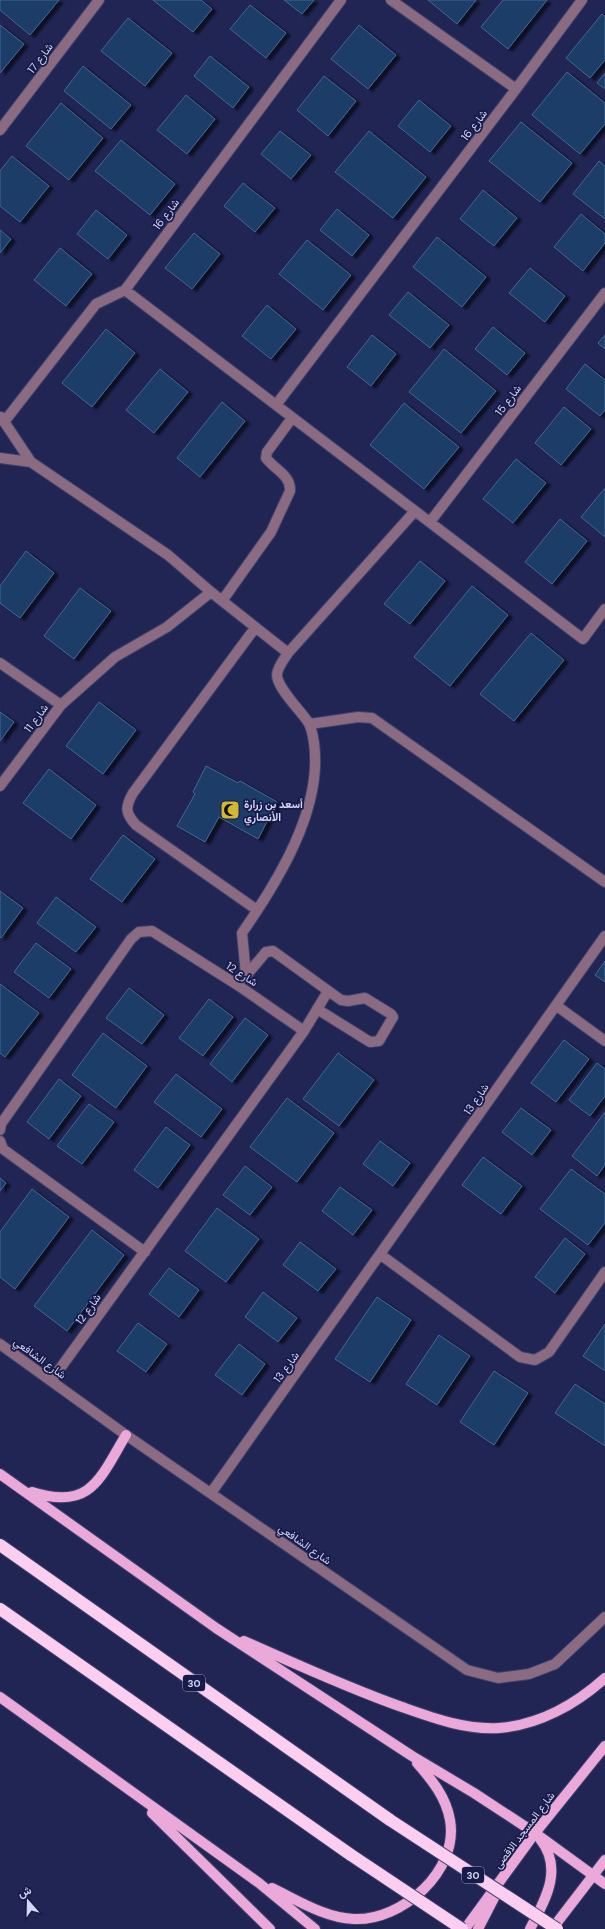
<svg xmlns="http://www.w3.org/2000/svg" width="605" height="1929" viewBox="0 0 605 1929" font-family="'DM Sans',Vazirmatn,sans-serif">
	<defs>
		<filter id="shadow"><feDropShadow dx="4.5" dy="2.5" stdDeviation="1" flood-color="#0009"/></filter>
	</defs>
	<rect width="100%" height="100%" fill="#212554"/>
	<path fill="#1b3c67" stroke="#436694" filter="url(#shadow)" d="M0 0H59L30 35 0 10Z
		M153 0H201L212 9 193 32Z
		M284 0H314L302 14Z
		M428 0H476L457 24Z
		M503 0H547L508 49 481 27Z
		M250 5 286 33 266 58 230 29Z
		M602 14 605 17V60L590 78 566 58Z
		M128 18 172 53 145 86 101 51Z
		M0 25 24 44 0 73Z
		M359 25 396 55 368 89 331 59Z
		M210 56 249 87 233 108 194 76Z
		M83 66 131 105 111 129 64 91Z
		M567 72 605 103V124L580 154 532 115Z
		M605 73V89L597 83Z
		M324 76 356 101 328 136 297 110Z
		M186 95 215 119 187 154 157 130Z
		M419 100 451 126 430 152 398 126Z
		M61 103 103 138 69 180 26 146Z
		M521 122 572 163 540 202 489 161Z
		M280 131 311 155 291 179 261 154Z
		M369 131 426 177 393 218 335 172Z
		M121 140 175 184 150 215 95 171Z
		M12 156 49 186 20 222 0 206V171Z
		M599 161 605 166V219L573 194Z
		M243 183 275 208 255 232 224 206Z
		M483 190 517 218 494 246 460 219Z
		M337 209 369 235 352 256 320 230Z
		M96 210 127 235 108 259 77 234Z
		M581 214 605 234V243L583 271 554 247Z
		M0 230 11 239 0 253Z
		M194 233 220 254 192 289 165 268Z
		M437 237 486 277 462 307 413 267Z
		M307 240 351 275 323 310 279 274Z
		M60 248 92 274 66 306 34 280Z
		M530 268 565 296 545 322 509 293Z
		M408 292 449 325 430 348 389 315Z
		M267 305 296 329 271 359 242 336Z
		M493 327 525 353 507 375 475 349Z
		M106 329 135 353 92 407 62 383Z
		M372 335 396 354 371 386 347 367Z
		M605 335V349L598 343Z
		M444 349 496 391 461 433 409 392Z
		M585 364 605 380V410L600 416 566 389Z
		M160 369 188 392 154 433 126 410Z
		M222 402 245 421 200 477 177 458Z
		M404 403 459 447 424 489 370 445Z
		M564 407 591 429 561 465 535 443Z
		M516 459 546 483 513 523 483 499Z
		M605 488V537L581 517Z
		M560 519 587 541 552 584 525 562Z
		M26 551 54 573 20 618 0 603V586Z
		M420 561 445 581 410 624 384 604Z
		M472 586 508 615 450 686 414 657Z
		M80 588 111 611 74 659 44 636Z
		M531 633 564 660 514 721 480 694Z
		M99 702 136 730 103 774 66 746Z
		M0 712 14 722 0 741Z
		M206 766 238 783 240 781 277 802 258 839 219 817 205 842 177 826 195 794 193 792Z
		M49 769 96 805 71 839 23 803Z
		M123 835 155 859 122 902 90 879Z
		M0 891 23 908 1 938 0 937Z
		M56 897 96 927 76 952 37 923Z
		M36 943 71 969 49 998 14 972Z
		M605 961V982L595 975Z
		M0 984 39 1013 5 1057 0 1053Z
		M129 988 164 1015 142 1044 106 1018Z
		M209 999 233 1017 203 1056 179 1038Z
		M245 1018 268 1035 232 1082 210 1064Z
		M103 1033 147 1066 116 1108 72 1075Z
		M564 1040 589 1059 556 1102 531 1083Z
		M338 1053 374 1080 339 1126 303 1099Z
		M597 1063 605 1069V1096L590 1116 569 1100Z
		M176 1074 222 1109 201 1137 154 1102Z
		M59 1079 81 1096 49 1139 27 1122Z
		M287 1098 334 1133 297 1182 250 1147Z
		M89 1104 114 1122 82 1164 57 1146Z
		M521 1108 551 1130 532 1155 502 1132Z
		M605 1112V1165L597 1176 572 1156Z
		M166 1127 190 1145 158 1188 134 1170Z
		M380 1141 410 1163 393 1186 363 1164Z
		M483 1157 522 1186 501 1214 462 1185Z
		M245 1166 272 1187 250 1215 223 1195Z
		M571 1169 605 1194V1223L588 1245 540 1209Z
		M0 1178 6 1183 0 1191Z
		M340 1187 372 1210 353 1235 322 1211Z
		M32 1189 69 1217 15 1289 0 1277V1232Z
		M217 1208 259 1239 226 1282 185 1251Z
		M92 1230 124 1255 67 1331 34 1306Z
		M565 1238 585 1254 555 1293 535 1277Z
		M300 1242 336 1269 318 1291 283 1265Z
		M169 1268 199 1290 179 1317 149 1294Z
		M263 1292 297 1318 278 1342 245 1317Z
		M377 1297 411 1320 370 1382 335 1359Z
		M138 1323 167 1344 146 1372 117 1351Z
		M605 1324V1371L583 1356Z
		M439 1335 470 1356 437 1405 406 1384Z
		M239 1344 265 1364 242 1395 215 1375Z
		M494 1371 528 1393 494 1445 460 1422Z
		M575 1384 605 1404V1446L555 1413Z"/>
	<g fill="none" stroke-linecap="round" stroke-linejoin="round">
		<g stroke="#3d426e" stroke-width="12">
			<path id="minor" d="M391 0 516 89
				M0 130 99 0
				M125 290 583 639 605 609
				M276 405 516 89 582 0
				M1 417 31 462 168 555 211 592 288 653
				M4 422 96 304 125 290 341 0
				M0 458 31 462
				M430 522 605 293
				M222 601 271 532 290 491C291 475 275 470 266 458L267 452 292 418
				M255 628 133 793C125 807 125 813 136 825L257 910
				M0 663 61 705
				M310 724 358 717 372 718 605 882
				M0 786 61 705 115 657 167 627 211 592
				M246 975 242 933C278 881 323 809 314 743 313 737 312 728 308 722 301 711 277 688 277 675 277 668 284 659 288 653L415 511
				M244 978 266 952 273 951 341 1000 348 1001 365 998 391 1014 393 1017 379 1041 370 1042 317 1009
				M557 1006 605 1041
				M0 1130 1 1124 131 939 139 932 152 931 239 986 304 1031
				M0 1141 3 1149 145 1252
				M381 1255 520 1357 535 1360 549 1352 605 1272
				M0 1344 126 1435 467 1670 498 1678 529 1674 555 1664 605 1617
				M51 1381 304 1031 328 991
				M211 1493 605 936"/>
		</g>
		<g stroke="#3d426e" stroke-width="12">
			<path id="major" d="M0 1474 216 1628 412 1756 474 1793 535 1833 605 1884
				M32 1492C91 1511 100 1478 126 1435
				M244 1641C296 1664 348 1688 402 1707 433 1718 465 1730 499 1728 539 1725 576 1704 605 1678
				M0 1697 259 1883 315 1929
				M152 1813 270 1929
				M272 1888C297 1900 325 1918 354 1919 402 1921 459 1871 450 1820 446 1797 432 1780 417 1763
				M465 1929 535 1833 605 1746
				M478 1929 494 1898
				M530 1929C545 1900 564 1869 540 1839
				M552 1929 605 1860"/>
		</g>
		<g stroke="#3d426e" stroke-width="14">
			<path id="highway" d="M0 1545 390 1820
				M0 1609 351 1855"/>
		</g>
		<use href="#minor" stroke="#8a6b81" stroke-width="10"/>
		<use href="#major" stroke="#eaa9d9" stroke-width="10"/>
		<use href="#highway" stroke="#fdcef0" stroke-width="12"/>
		<g stroke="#3d426e" stroke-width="14" stroke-linecap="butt">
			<path id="highway-bridge" d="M390 1820 557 1929
				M351 1855 462 1929"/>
		</g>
		<use href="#highway-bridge" stroke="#fdcef0" stroke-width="12"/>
	</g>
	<defs>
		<g id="mosque-square" transform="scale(1)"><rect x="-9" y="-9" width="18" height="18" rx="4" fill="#d2b635" stroke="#181a49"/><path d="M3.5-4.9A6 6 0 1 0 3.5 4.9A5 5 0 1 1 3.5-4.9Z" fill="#111"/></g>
	</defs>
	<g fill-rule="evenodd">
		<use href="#mosque-square" x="230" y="810"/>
	</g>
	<g text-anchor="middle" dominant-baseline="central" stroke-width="3.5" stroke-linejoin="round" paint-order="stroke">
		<g fill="#181a49" stroke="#9a9fc3" stroke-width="1">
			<rect x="183" y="1675" width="22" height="16" rx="3"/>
			<rect x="462" y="1867" width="22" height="16" rx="3"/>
		</g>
		<g font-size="10" font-weight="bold" fill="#d2d8f7">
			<text x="194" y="1683">30</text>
			<text x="473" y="1875">30</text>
		</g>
		<g font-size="11" fill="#d2d8f7" stroke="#181a49">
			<text transform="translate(40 58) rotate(-53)">شارع 17</text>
			<text transform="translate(474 125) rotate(-53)">شارع 16</text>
			<text transform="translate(166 214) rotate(-53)">شارع 16</text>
			<text transform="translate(508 400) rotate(-53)">شارع 15</text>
			<text transform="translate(36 718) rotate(-53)">شارع 11</text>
			<text transform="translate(242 974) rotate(33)">شارع 12</text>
			<text transform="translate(476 1099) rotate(-55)">شارع 13</text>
			<text transform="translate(88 1309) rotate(-54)">شارع 12</text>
			<text transform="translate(40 1358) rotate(36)">شارع الشافعي</text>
			<text transform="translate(286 1367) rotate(-54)">شارع 13</text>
			<text transform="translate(305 1544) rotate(35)">شارع الشافعي</text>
			<text transform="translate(524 1830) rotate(-53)">شارع المسجد الاقصى</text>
		</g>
		<g font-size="11" font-weight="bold" fill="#d2d8f7" stroke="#181a49" text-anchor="start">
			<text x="244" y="804">أسعد بن زرارة<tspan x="244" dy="13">الأنصاري</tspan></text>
		</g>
	</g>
	<g transform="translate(28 1901) rotate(340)" stroke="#181a49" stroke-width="3" paint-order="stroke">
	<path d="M0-3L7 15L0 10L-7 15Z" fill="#d2d8f7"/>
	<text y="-6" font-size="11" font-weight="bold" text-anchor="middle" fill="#d2d8f7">ش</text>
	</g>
</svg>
